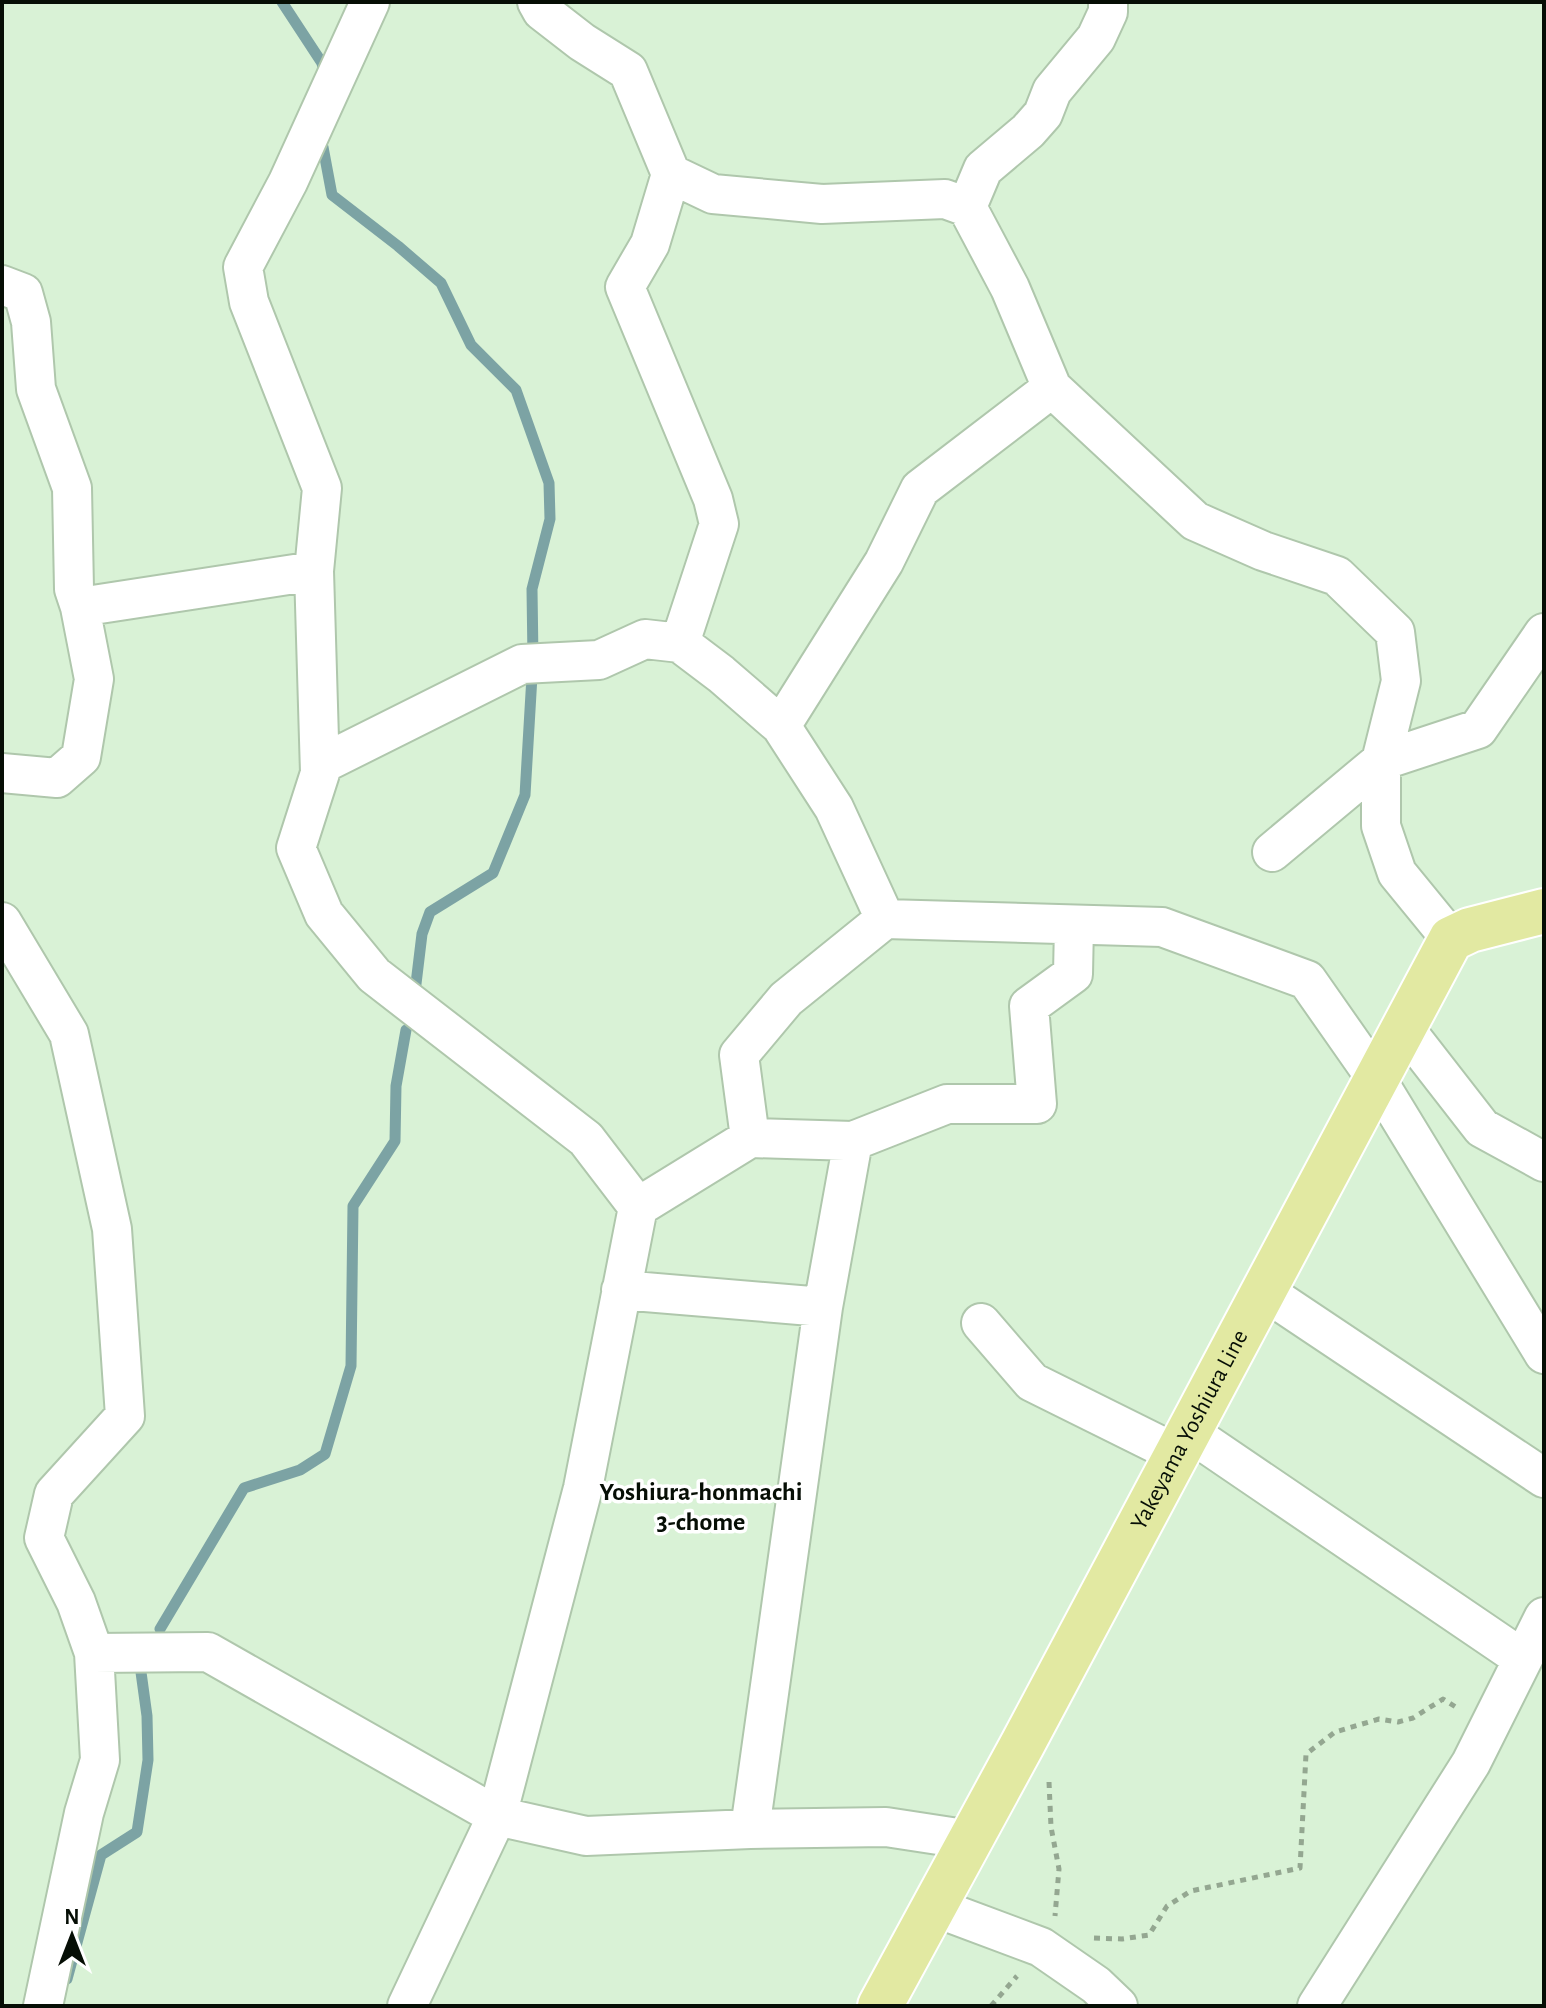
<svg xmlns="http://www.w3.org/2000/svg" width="1546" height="2008" viewBox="0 0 1546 2008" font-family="'Alegreya Sans',sans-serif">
	<rect width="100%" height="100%" fill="#d9f2d6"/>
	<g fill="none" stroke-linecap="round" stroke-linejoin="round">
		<path stroke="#7ca3a4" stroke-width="11" d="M282 2 322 63 324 74
			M323 147 332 195 398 246 441 283 471 345 516 390 549 483 550 519 532 589 533 659 525 795 493 873 430 912 422 934 415 992
			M160 1629 244 1488 300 1470 325 1454 351 1366 353 1206 395 1141 396 1086 406 1030
			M67 1979 101 1855 137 1832 148 1760 147 1716 140 1665"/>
		<g stroke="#afc7ac" stroke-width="42">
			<path id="minor" d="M370 2 288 182 243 267 249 302 322 488 314 571 320 773 296 848 324 914 374 975 586 1139 638 1207
				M537 2 542 11 582 42 628 71 671 174 713 194 822 204 945 199 967 207 1010 288 1052 388 1195 521 1263 551 1337 576 1395 632 1401 681 1381 761V826L1397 873 1451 939
				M671 174 650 244 625 287 713 499 719 524 680 643
				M967 207 983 169 1028 131 1043 114 1052 91 1096 38 1108 12V2
				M2 285 23 293 31 322 36 389 72 488 74 589 80 607
				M320 765 522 664 599 660 645 639 680 643 721 674 781 726
				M2 773 57 778 81 757 94 679 80 607 314 571
				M1272 852 1381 761 1478 729 1544 633
				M885 919 834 808 781 726 884 562 920 489 1052 388
				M2 922 69 1034 112 1229 125 1416 54 1494 44 1538 76 1602 94 1653 100 1760 84 1813 43 2006
				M1405 1029 1482 1128 1544 1162
				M750 1138 853 1141 947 1104H1037L1029 1006 1073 974 1074 925
				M621 1290 823 1307
				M1264 1291 1544 1478
				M981 1323 1032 1382 1177 1454
				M1189 1432 1523 1659
				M94 1653 208 1652 497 1816 586 1836 750 1829 886 1827 971 1840
				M750 1829 823 1307 853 1141
				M934 1907 1041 1947 1096 1985 1118 2006
				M407 2006 497 1816 583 1488 638 1207 750 1138 739 1055 786 999 885 919 1162 927 1307 980 1377 1080 1544 1354
				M1317 2006 1471 1763 1544 1617"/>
		</g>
		<g stroke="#fff" stroke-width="48">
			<g id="major">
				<path id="s1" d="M880 2006 1022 1745 1451 939 1470 930 1544 911"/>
			</g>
		</g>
		<path stroke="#94a791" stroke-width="5" stroke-dasharray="6 6" stroke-linecap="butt" d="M1049 1782 1051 1827 1059 1869 1055 1916
			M1094 1938 1122 1939 1149 1935 1167 1906 1191 1891 1300 1868 1306 1754 1335 1732 1379 1719 1398 1722 1413 1718 1443 1699 1459 1709
			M991 2006 1017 1976"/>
		<use href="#minor" stroke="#fff" stroke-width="38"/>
		<use href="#major" stroke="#e2e9a2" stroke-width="44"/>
	</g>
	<g text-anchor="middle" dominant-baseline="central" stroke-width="7" stroke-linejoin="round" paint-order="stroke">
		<g font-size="24" fill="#060e05" stroke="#fff">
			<text stroke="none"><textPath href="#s1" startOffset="654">Yakeyama Yoshiura Line</textPath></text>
		</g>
		<g font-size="26" font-weight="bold" fill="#060e05" stroke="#fff">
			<text x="701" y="1492">Yoshiura-honmachi<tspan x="701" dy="30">3-chome</tspan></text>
		</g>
	</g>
	<rect width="1546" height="2008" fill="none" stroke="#060e05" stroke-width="8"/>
	<g transform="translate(72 1936)" stroke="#ffffff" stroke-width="6" paint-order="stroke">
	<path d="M0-6L14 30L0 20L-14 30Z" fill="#060e05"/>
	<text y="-12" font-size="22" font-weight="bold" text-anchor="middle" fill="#060e05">N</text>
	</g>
</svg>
